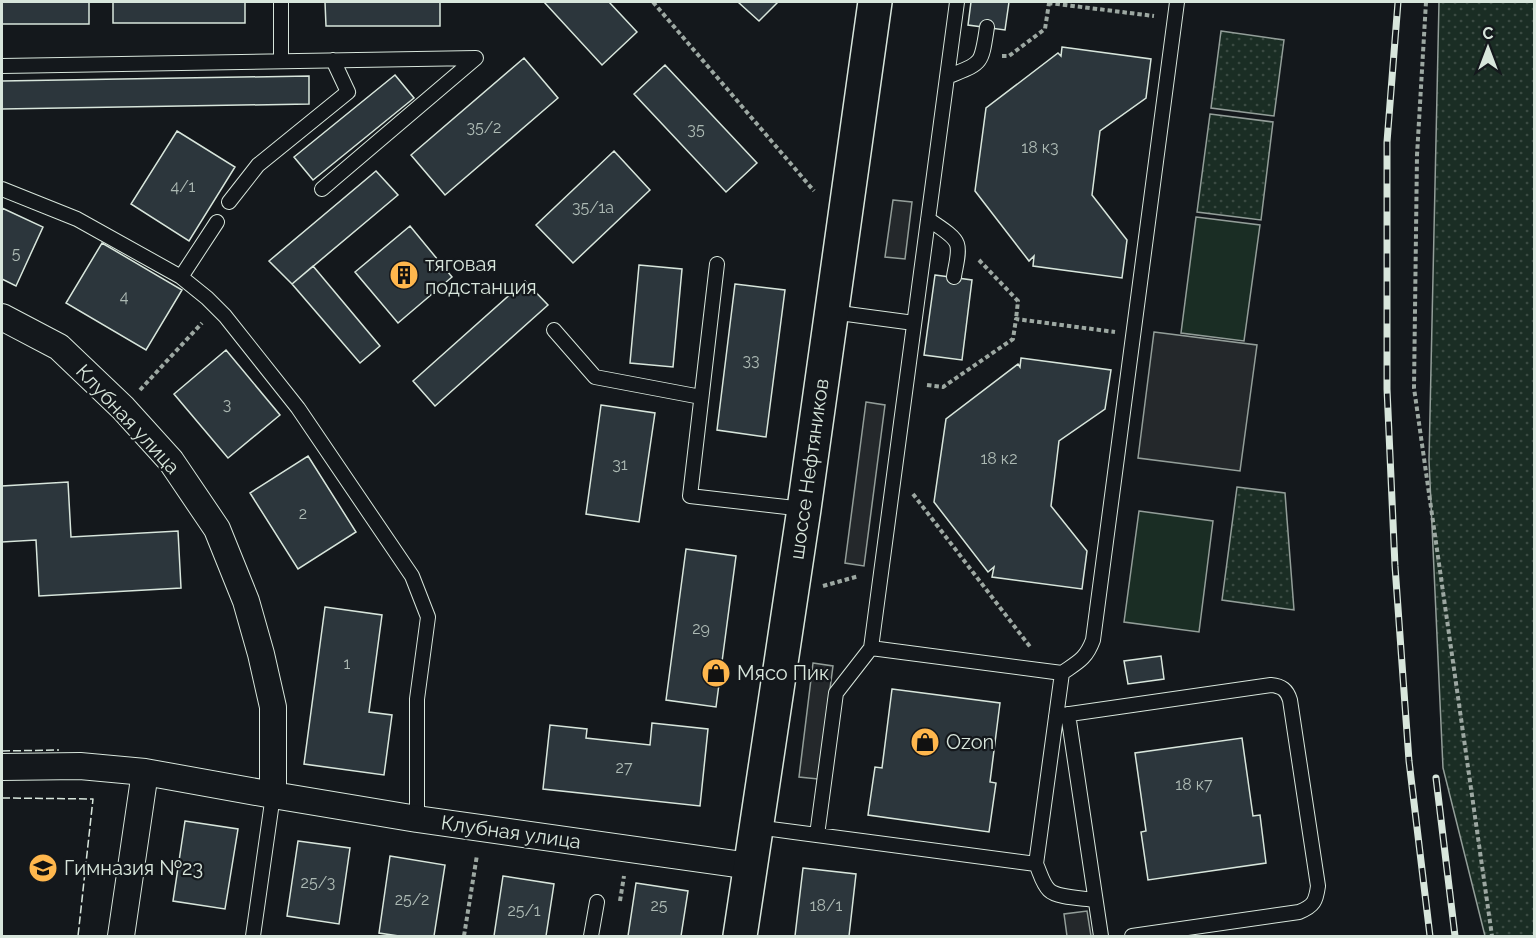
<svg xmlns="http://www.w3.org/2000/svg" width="1536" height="938" viewBox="0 0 1536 938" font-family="Raleway,sans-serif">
	<defs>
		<pattern id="park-dots" width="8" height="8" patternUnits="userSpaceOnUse" patternTransform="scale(1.5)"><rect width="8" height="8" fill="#1a2d24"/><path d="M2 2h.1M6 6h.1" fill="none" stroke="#3b4b43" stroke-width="1.8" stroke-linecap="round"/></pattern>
	</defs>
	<rect width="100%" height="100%" fill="#14181c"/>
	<path fill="url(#park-dots)" stroke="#939e99" stroke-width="1.5" d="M1439 2H1534V936H1485L1443 768 1429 460Z
		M1221 31 1284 40 1274 116 1211 108Z
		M1210 114 1273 122 1261 220 1197 212Z
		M1237 487 1285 493 1294 610 1222 600Z"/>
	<path fill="#1a2d24" stroke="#939e99" stroke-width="1.5" d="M1196 217 1260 225 1244 341 1181 333Z
		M1139 511 1213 521 1199 632 1124 622Z"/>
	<path fill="#24282b" stroke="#939e99" stroke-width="1.5" d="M893 200 912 202 905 259 885 257Z
		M1154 332 1257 345 1240 471 1138 458Z
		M866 402 885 405 864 566 845 563Z
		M813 663 833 666 818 779 799 777Z
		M1087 911 1091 936H1067L1064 914Z"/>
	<path fill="#2c363c" stroke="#d8e6dc" stroke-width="1.5" d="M2 2H89V24H2Z
		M113 2H245V23H113Z
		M325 2H440V26H326Z
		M544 2H609L637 32 602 65Z
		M738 2H778L759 21Z
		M971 2H1009L1005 30 968 25Z
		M1062 47 1151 59 1146 98 1100 131 1092 195 1127 240 1122 278 1033 266 1034 256 1029 261 975 191 986 108 1058 53 1061 56Z
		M524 58 558 98 445 195 411 155Z
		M665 65 757 163 726 192 634 94Z
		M395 75 414 98 313 180 294 157Z
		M309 76V104L2 109V81Z
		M177 131 235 167 189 241 131 204Z
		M614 151 650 190 573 263 536 225Z
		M376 171 398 195 292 284 269 261Z
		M2 208 43 227 16 286 2 279Z
		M410 226 452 277 398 323 355 272Z
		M102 243 182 290 146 350 66 303Z
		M639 265 682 269 673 367 630 363Z
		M313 266 380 346 360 363 292 284Z
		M935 275 972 280 962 360 924 355Z
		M525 281 548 305 435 406 413 381Z
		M735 284 785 290 766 437 717 430Z
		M226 350 280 415 228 458 174 394Z
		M1021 358 1111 370 1105 409 1059 441 1055 474 1051 506 1087 551 1082 589 992 577 994 567 988 572 934 502 946 419 1018 364 1020 367Z
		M601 405 655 413 639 522 586 514Z
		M308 456 356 532 298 569 250 493Z
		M68 482 71 537 178 531 181 588 39 596 36 540 2 542V486Z
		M686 549 736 556 716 707 666 700Z
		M325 607 382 615 369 712 392 715 384 775 304 764Z
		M1161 656 1164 679 1128 684 1124 661Z
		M892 689 1000 703 990 782 996 783 989 832 868 815 875 767 882 768Z
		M652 723 708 729 700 806 543 789 550 725 587 729 586 738 650 745Z
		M1242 738 1253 816 1260 815 1266 863 1148 880 1141 832 1146 831 1135 753Z
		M185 821 238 829 225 909 173 901Z
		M298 841 350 848 339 924 287 916Z
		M390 856 445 865 434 936H399L379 933Z
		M803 868 856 874 849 936H795Z
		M503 876 554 884 546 936H494Z
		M636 883 688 891 681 936H628Z"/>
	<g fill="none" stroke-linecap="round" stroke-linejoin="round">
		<g stroke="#d8e6dc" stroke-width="16">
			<path id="lane" d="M281 61V2
				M2 66 476 58 322 189
				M947 77C983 62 981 66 987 27
				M2 189 77 219 181 277 207 298 225 316 298 408 412 576 428 617 417 699V819
				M229 202 258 165 348 92 333 60
				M928 219C936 225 954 235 957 244 960 253 955 268 954 277
				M717 264 690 496 804 509
				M181 277 217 222
				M832 312 914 323
				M554 330 595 377 701 397
				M871 648 957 2
				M1062 673C1078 662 1086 659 1093 640L1177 2
				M1068 714 1101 936
				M1056 716 1271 685C1282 686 1287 690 1290 700L1318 886C1316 901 1314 906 1299 912L1132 936
				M756 827 794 832 1036 864 1062 673 871 648 836 693 817 835
				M1036 864C1040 872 1042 883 1049 890 1057 898 1083 898 1095 900
				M253 936 273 795
				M591 936 597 902"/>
		</g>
		<g stroke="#d8e6dc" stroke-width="28">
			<path id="street" d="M2 317 59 347 123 408 171 461 217 529 246 601 261 654 273 707V795
				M2 767 80 766 145 772 273 795 417 819 750 866
				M121 936 145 772"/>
		</g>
		<g stroke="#d8e6dc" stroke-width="36">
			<path id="secondary" d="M740 936 804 509 875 2"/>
		</g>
		<path stroke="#9da8a2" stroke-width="4" stroke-dasharray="4.5 3" stroke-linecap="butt" d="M653 2 814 191
			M1049 2V3L1154 16
			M1426 2 1417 155 1414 388 1492 936
			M1002 56H1009L1045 29 1049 3
			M979 260 1018 301 1016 319
			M927 385 943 387 1013 339 1016 319 1115 332
			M140 390 202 323
			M913 494 1031 648
			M823 586 859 576
			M620 901 624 876
			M464 936 477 855"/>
		<use href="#lane" stroke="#14181c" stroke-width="14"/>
		<use href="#street" stroke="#14181c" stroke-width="26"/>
		<use href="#secondary" stroke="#14181c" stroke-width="33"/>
		<g stroke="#d8e6dc" stroke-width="7">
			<path id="rail" d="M1398 2 1387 142V389L1395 566 1409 761 1430 936
				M1436 778 1455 936"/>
		</g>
		<use href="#rail" stroke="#14181c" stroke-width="4.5" stroke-dasharray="14" stroke-linecap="butt"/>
		<path stroke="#d8e6dc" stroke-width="1.5" stroke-dasharray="8 3" stroke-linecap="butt" d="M2 751 59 750
			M2 798 93 799 78 936"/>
	</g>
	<defs>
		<g id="building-disc" transform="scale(1.5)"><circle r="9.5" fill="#ffb74d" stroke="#14181c"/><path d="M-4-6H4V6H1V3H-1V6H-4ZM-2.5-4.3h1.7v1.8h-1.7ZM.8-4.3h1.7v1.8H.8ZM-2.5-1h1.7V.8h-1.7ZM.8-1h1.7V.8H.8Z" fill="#111"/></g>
		<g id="shop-disc" transform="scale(1.5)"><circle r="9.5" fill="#ffb74d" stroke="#14181c"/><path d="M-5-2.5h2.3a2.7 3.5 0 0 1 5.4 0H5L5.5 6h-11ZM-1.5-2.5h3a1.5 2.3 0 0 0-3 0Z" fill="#111"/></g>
		<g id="school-disc" transform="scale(1.5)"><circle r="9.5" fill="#ffb74d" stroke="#14181c"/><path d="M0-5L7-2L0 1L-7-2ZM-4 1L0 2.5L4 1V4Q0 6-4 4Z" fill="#111"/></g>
	</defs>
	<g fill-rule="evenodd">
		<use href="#building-disc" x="404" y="275"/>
		<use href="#shop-disc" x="716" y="673"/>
		<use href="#shop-disc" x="925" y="742"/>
		<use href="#school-disc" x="43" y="868"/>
	</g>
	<g text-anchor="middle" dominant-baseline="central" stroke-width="4.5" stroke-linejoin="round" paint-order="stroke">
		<g font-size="16" fill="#adbab4">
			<text x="484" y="127">35/2</text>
			<text x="696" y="129">35</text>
			<text x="1040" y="147">18 к3</text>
			<text x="183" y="186">4/1</text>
			<text x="593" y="207">35/1а</text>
			<text x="16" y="253">5</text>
			<text x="124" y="296">4</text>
			<text x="751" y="360">33</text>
			<text x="227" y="404">3</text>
			<text x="999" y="458">18 к2</text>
			<text x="620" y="464">31</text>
			<text x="303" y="513">2</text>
			<text x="701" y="628">29</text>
			<text x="347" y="663">1</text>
			<text x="624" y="767">27</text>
			<text x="1194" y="784">18 к7</text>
			<text x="318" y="882">25/3</text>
			<text x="412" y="899">25/2</text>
			<text x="659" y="905">25</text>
			<text x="826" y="905">18/1</text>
			<text x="524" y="910">25/1</text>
		</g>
		<g font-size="20" fill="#d8e6dc" stroke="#14181c" text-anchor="start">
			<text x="425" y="264">тяговая<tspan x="425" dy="23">подстанция</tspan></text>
			<text x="737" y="673">Мясо Пик</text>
			<text x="946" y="742">Ozon</text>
			<text x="64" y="868">Гимназия №23</text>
		</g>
		<g font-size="20" fill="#d8e6dc" stroke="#14181c">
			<text transform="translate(128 419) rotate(47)">Клубная улица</text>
			<text transform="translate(809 469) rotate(-82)">шоссе Нефтяников</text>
			<text transform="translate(511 832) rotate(8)">Клубная улица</text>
		</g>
	</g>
	<rect width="1536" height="938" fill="none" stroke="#d8e6dc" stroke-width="6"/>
	<g transform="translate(1488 48)" stroke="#14181c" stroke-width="4.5" paint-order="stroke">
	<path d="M0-4.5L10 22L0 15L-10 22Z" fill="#d8e6dc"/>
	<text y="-9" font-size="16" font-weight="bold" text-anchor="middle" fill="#d8e6dc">С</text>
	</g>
</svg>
